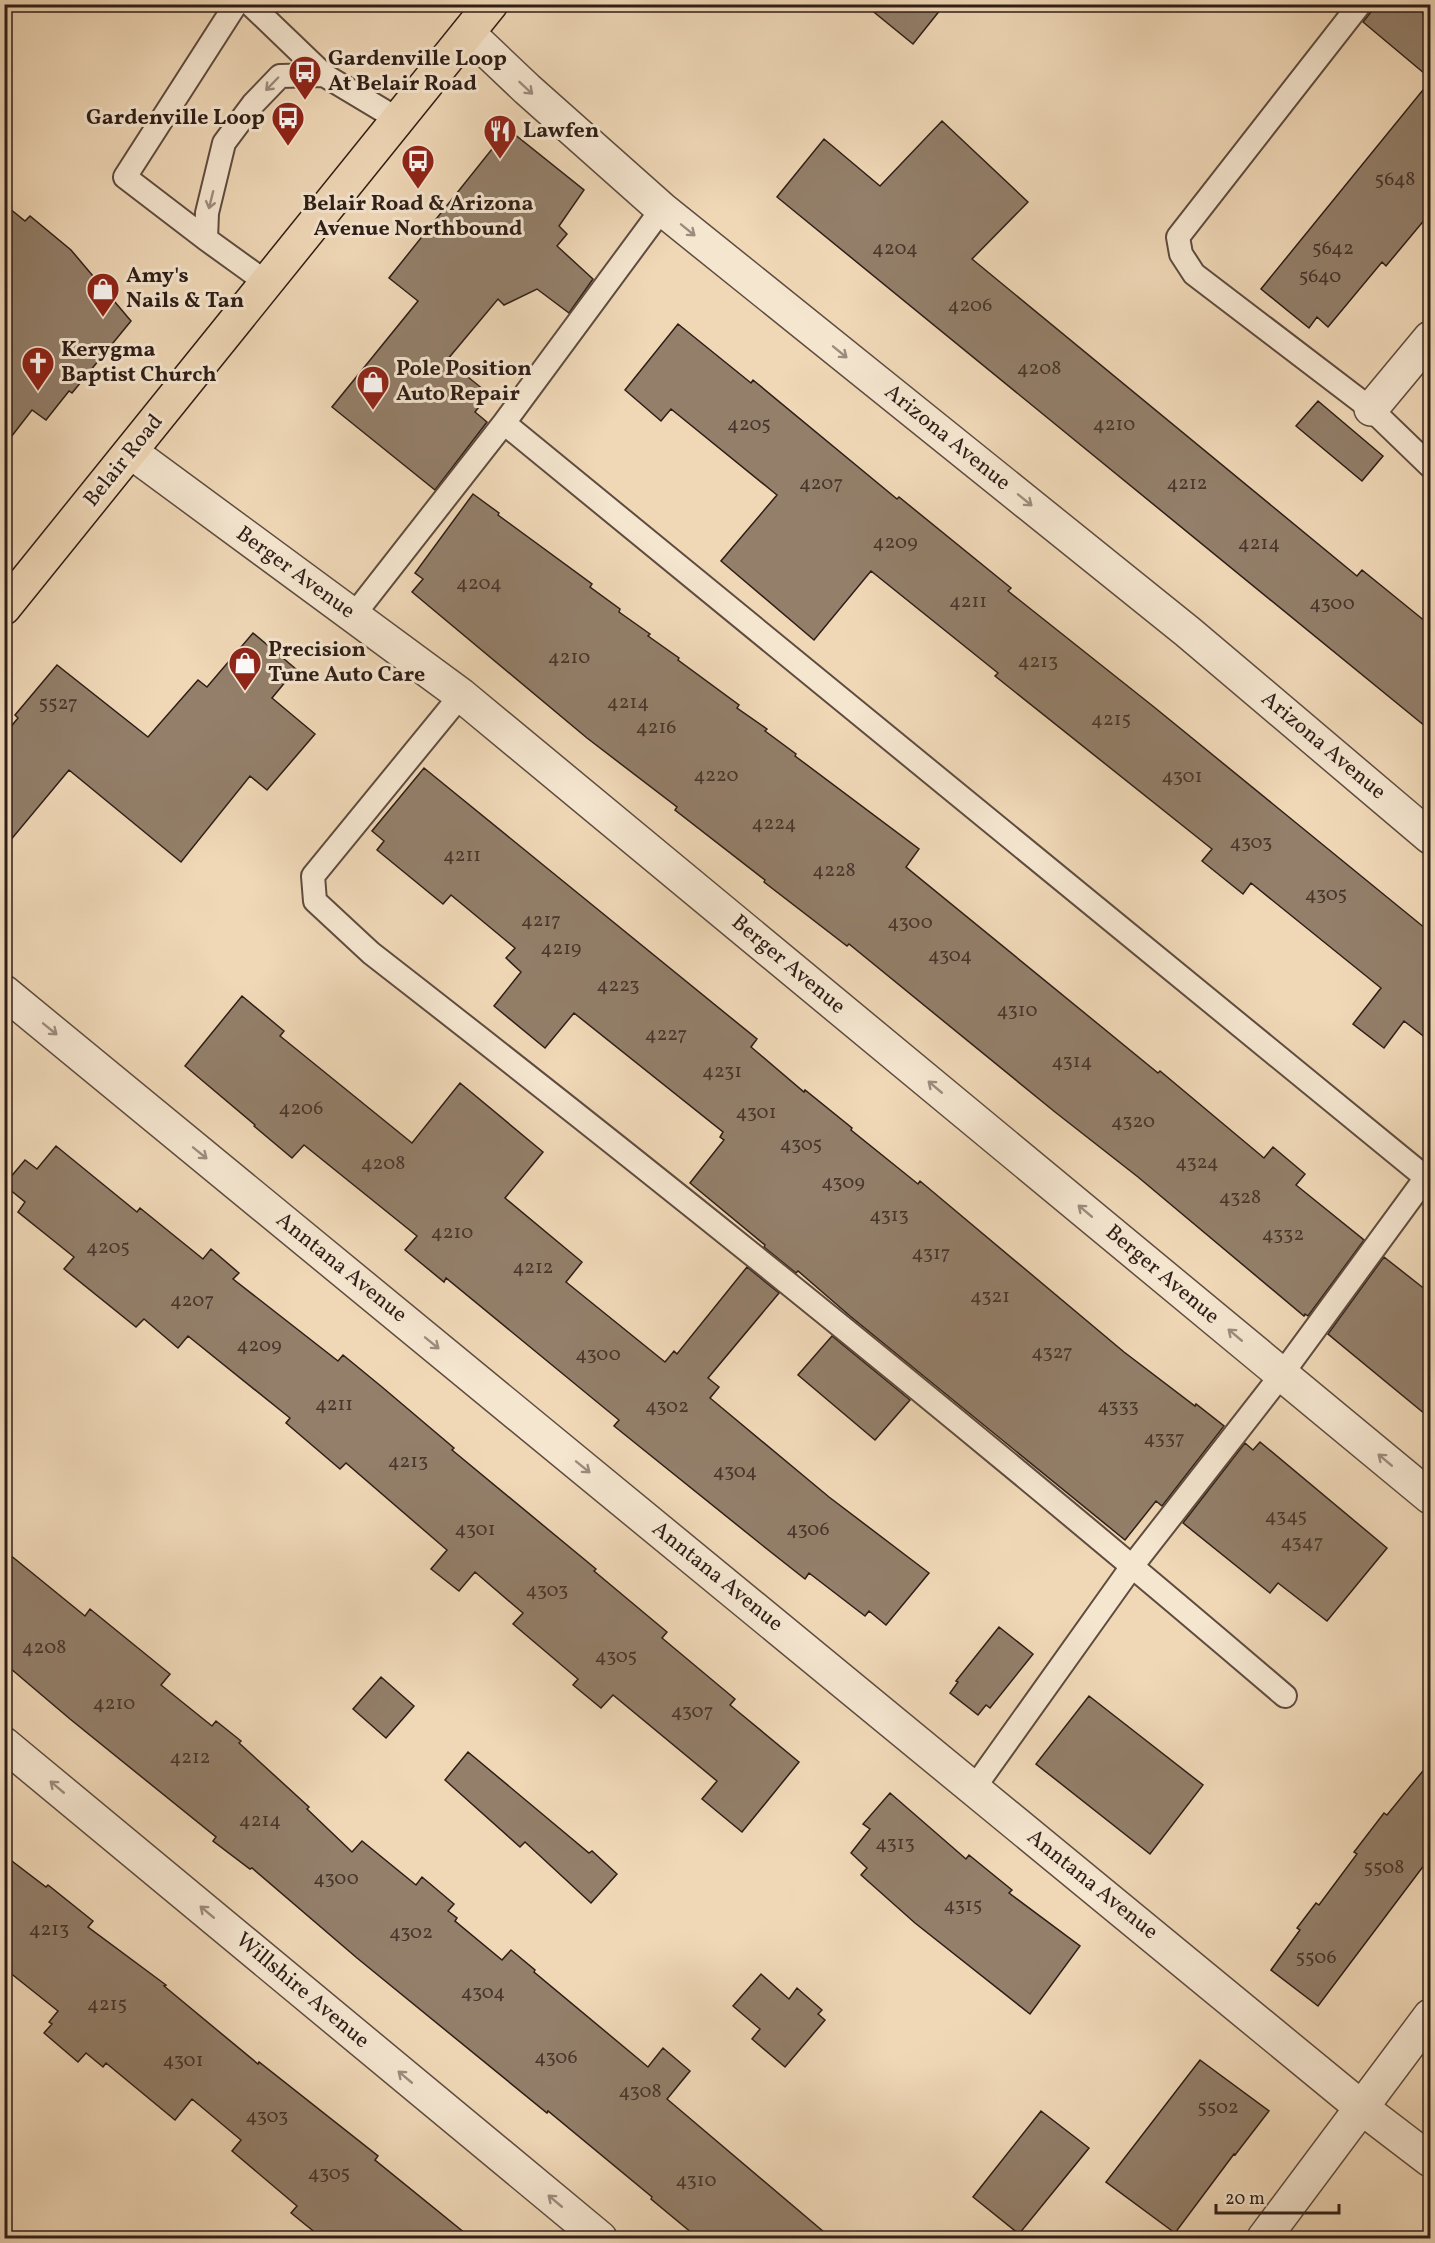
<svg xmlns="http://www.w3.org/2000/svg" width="1435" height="2243" viewBox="0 0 1435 2243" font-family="Vollkorn,serif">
	<rect width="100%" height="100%" fill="#f0d8b7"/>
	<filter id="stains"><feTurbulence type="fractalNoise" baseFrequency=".00333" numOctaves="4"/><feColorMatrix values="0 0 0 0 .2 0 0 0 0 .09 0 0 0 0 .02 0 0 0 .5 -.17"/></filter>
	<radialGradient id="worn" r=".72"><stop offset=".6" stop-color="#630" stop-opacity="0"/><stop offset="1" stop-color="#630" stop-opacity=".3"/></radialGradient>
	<path fill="#937f6a" stroke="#2f1e17" stroke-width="1.5" d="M864 4H945L913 44Z
		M1373 4H1419L1431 33V79L1363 22 1371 12Z
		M1431 80V212L1386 266 1382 262 1328 327 1317 317 1309 328 1261 289Z
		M942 121 1028 202 972 259 1357 576 1362 570 1431 626V731L777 197 824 139 880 186Z
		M508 129 584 190 559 226 567 234 557 246 593 279 569 313 537 289 504 305 498 299 447 360 489 394 475 412 487 422 435 490 332 407 418 301 389 278Z
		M4 204 25 221 30 216 71 250 131 321 72 393 69 391 46 420 32 410 4 446Z
		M678 324 751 383 753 380 897 499 899 497 1011 588 1008 591 1154 707 1431 933V1042L1404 1021 1384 1048 1353 1024 1381 988 1251 883 1243 894 1202 861 1212 849 995 676 998 673 871 571 814 640 721 561 777 495 671 409 661 421 625 390Z
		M1318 401 1383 456 1362 481 1296 426Z
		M473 494 499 513 498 515 592 584 590 587 620 609 619 612 650 634 648 636 679 658 678 660 739 705 737 708 767 729 765 731 796 754 795 756 919 849 906 867 1158 1073 1160 1071 1264 1158 1273 1147 1305 1174 1296 1185 1364 1240 1308 1316 1305 1314 1304 1316 1138 1177 1055 1112 849 944 847 946 764 882 765 880 675 810 677 807 587 738 412 592 423 579 415 573Z
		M253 633 296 669 272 698 315 734 267 790 250 776 181 862 69 770 4 848V735L18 718 15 715 57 665 148 737 198 680 207 687Z
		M424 768 757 1039 751 1047 804 1092 805 1090 852 1128 851 1130 918 1184 920 1181 1124 1352 1195 1406 1196 1404 1224 1426 1162 1506 1156 1501 1125 1540 850 1316 798 1271 796 1273 764 1247 765 1245 690 1183 724 1140 720 1137 723 1132 574 1013 545 1048 494 1006 521 972 506 958 515 948 451 895 443 904 377 850 384 841 372 831Z
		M242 996 284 1031 280 1036 412 1143 460 1083 543 1152 505 1198 582 1262 566 1282 665 1362 674 1351 677 1354 747 1267 779 1293 708 1378 719 1387 710 1398 829 1497 929 1573 886 1625 869 1611 865 1616 809 1573 805 1579 762 1545 614 1426 619 1420 446 1278 444 1282 405 1250 417 1236 304 1145 292 1158 254 1126 255 1125 185 1066Z
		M56 1146 137 1212 140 1208 203 1259 211 1249 239 1273 233 1279 338 1361 343 1355 382 1387 454 1448 452 1450 596 1569 594 1571 667 1632 662 1638 735 1699 730 1705 799 1762 742 1832 702 1799 717 1781 613 1695 601 1708 573 1685 578 1679 513 1624 523 1613 475 1572 459 1591 431 1569 447 1550 346 1463 340 1469 286 1423 290 1418 188 1336 178 1348 144 1319 136 1327 64 1269 74 1257 18 1212 25 1202 4 1185 25 1160 37 1169Z
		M1384 1257 1431 1294V1419L1328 1334Z
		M832 1336 910 1400 875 1440 798 1375Z
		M1260 1442 1387 1548 1327 1621 1278 1583 1270 1593 1183 1523 1245 1443 1253 1450Z
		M4 1550 85 1616 90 1609 170 1674 161 1685 212 1726 216 1721 241 1741 239 1743 309 1807 307 1809 352 1852 362 1841 416 1885 422 1877 454 1904 448 1911 457 1918 455 1921 502 1960 511 1950 535 1970 534 1972 648 2067 663 2048 690 2071 667 2099 831 2238H698L651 2199 652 2197 548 2111 547 2113 357 1958 252 1868 250 1869 213 1841 216 1837 70 1719 4 1663Z
		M999 1627 1033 1654 990 1708 986 1705 978 1715 950 1693 958 1682 956 1681Z
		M381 1677 414 1706 386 1738 353 1709Z
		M1089 1696 1203 1785 1150 1854 1036 1764Z
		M468 1752 589 1853 592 1851 617 1874 591 1903 525 1842 520 1847 445 1780Z
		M1431 1761V1856L1318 2006 1271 1970 1300 1930 1297 1928 1316 1903 1319 1905 1357 1854 1354 1852 1384 1813 1387 1815Z
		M890 1793 966 1859 969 1855 1012 1890 1009 1893 1080 1946 1030 2014 915 1923 861 1875 867 1868 851 1853 870 1829 863 1824Z
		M4 1855 46 1887 48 1885 93 1921 88 1927 166 1985 164 1986 258 2064 259 2062 378 2156 375 2160 471 2238H322L291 2213 297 2206 232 2151 241 2140 192 2099 175 2120 106 2063 103 2067 86 2053 78 2062 44 2033 52 2024 49 2022 58 2011 4 1968Z
		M761 1974 789 1999 797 1988 822 2010 818 2014 825 2020 785 2067 752 2039 760 2029 733 2006Z
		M1200 2060 1269 2111 1235 2155 1234 2154 1175 2233 1106 2182Z
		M1041 2111 1089 2148 1019 2234 973 2197Z"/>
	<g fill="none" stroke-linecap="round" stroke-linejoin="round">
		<g stroke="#5f4c3f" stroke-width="26">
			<path id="service" d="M250 4 324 75
				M1360 4 1178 237 1181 254 1194 274 1371 409 1430 466
				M206 239 125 177 236 4
				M267 283 206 239 207 213 224 143 253 104 280 76 324 75 399 120
				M504 423 1430 1181
				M353 616 504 423 662 209
				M461 695 313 876 315 901 371 953C681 1194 987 1441 1285 1696
				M974 1788 1133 1565 1282 1374 1430 1172"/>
		</g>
		<g stroke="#5f4c3f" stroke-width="36">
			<path id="minor" d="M468 33 527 89 662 209 1188 632 1430 837
				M1371 409 1430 338
				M131 452 461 695 1430 1497
				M4 992 1362 2108 1430 2160
				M4 1744 600 2238
				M1264 2238 1430 2016"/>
		</g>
		<g stroke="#2f1e17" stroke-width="36">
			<path id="primary" d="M4 608 491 4"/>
		</g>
		<use href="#service" stroke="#f5e6d0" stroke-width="22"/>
		<use href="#minor" stroke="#f5e6d0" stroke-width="33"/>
		<use href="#primary" stroke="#f0d8b7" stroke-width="33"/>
	</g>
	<defs><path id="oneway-shaft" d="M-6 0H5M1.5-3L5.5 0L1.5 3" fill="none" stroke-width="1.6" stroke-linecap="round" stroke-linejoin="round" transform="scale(1.5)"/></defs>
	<g stroke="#9c8c7d">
		<use href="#oneway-shaft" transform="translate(272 84) rotate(134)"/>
		<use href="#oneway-shaft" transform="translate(526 88) rotate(43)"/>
		<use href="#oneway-shaft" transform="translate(211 200) rotate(104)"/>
		<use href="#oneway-shaft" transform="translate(688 230) rotate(39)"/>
		<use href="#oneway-shaft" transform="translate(840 352) rotate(39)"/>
		<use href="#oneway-shaft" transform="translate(1025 500) rotate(39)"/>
		<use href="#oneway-shaft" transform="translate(50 1029) rotate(39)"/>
		<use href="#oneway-shaft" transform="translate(935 1087) rotate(-140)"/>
		<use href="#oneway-shaft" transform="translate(200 1153) rotate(39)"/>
		<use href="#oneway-shaft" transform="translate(1085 1211) rotate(-140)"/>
		<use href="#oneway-shaft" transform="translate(1235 1335) rotate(-140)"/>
		<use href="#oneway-shaft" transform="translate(432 1343) rotate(39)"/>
		<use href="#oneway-shaft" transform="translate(1385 1460) rotate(-140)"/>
		<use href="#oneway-shaft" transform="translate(583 1467) rotate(39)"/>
		<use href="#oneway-shaft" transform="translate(57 1787) rotate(-140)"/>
		<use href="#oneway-shaft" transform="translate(207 1912) rotate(-140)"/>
		<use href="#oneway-shaft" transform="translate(405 2077) rotate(-140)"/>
		<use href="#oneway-shaft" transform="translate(555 2201) rotate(-140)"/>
	</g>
	<defs>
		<g id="bus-pin" transform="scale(1.725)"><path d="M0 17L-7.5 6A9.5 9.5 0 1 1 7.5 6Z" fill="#8f2418" stroke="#f5e6d0"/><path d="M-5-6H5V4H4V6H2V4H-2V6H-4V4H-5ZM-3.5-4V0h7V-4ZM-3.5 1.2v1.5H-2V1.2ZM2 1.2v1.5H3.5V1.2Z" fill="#fff"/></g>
		<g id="restaurant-pin" transform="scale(1.725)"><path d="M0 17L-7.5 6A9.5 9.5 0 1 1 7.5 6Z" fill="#8f2418" stroke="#f5e6d0"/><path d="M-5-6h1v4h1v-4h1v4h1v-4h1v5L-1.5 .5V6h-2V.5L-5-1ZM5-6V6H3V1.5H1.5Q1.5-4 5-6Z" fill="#fff"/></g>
		<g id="shop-pin" transform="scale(1.725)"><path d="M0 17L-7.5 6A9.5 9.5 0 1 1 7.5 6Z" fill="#8f2418" stroke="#f5e6d0"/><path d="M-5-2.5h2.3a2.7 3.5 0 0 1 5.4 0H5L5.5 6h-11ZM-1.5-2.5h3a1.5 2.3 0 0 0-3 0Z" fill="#fff"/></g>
		<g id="church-pin" transform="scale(1.725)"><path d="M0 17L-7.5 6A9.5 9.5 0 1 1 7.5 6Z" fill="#8f2418" stroke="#f5e6d0"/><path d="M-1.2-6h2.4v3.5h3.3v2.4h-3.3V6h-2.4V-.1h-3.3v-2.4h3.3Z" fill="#fff"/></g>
	</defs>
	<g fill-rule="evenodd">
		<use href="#bus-pin" x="305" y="72"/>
		<use href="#bus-pin" x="288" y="118"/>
		<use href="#restaurant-pin" x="500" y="131"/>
		<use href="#bus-pin" x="418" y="161"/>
		<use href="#shop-pin" x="103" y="289"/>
		<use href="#church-pin" x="38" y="363"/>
		<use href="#shop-pin" x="373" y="382"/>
		<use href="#shop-pin" x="245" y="663"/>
	</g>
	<g text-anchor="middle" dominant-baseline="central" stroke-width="6" stroke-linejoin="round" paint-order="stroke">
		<g font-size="20" fill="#48362c">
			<text x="1395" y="180">5648</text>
			<text x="895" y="249">4204</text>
			<text x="1333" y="249">5642</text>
			<text x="1320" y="277">5640</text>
			<text x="970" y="306">4206</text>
			<text x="1039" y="369">4208</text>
			<text x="749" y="425">4205</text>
			<text x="1114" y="425">4210</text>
			<text x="821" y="484">4207</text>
			<text x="1187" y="484">4212</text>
			<text x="895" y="543">4209</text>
			<text x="1259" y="544">4214</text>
			<text x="479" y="584">4204</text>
			<text x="968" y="602">4211</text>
			<text x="1332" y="604">4300</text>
			<text x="569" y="658">4210</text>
			<text x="1038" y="662">4213</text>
			<text x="628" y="703">4214</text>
			<text x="58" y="704">5527</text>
			<text x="1111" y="720">4215</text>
			<text x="656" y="728">4216</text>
			<text x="716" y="776">4220</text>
			<text x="1182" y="777">4301</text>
			<text x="774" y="824">4224</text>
			<text x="1251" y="843">4303</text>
			<text x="462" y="856">4211</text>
			<text x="834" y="871">4228</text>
			<text x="1326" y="895">4305</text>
			<text x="541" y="921">4217</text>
			<text x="910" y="923">4300</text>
			<text x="561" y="949">4219</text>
			<text x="950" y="956">4304</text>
			<text x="618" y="986">4223</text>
			<text x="1017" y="1011">4310</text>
			<text x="666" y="1035">4227</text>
			<text x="1072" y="1062">4314</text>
			<text x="722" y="1072">4231</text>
			<text x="301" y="1109">4206</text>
			<text x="756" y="1113">4301</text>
			<text x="1133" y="1122">4320</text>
			<text x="801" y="1145">4305</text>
			<text x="1197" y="1163">4324</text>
			<text x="383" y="1164">4208</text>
			<text x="843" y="1183">4309</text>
			<text x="1240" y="1198">4328</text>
			<text x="889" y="1216">4313</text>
			<text x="452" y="1233">4210</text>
			<text x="1283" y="1235">4332</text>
			<text x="108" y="1248">4205</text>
			<text x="931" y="1254">4317</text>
			<text x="533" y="1268">4212</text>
			<text x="990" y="1297">4321</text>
			<text x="192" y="1301">4207</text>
			<text x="259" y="1346">4209</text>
			<text x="1052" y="1353">4327</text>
			<text x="598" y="1355">4300</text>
			<text x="334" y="1405">4211</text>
			<text x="667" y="1407">4302</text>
			<text x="1118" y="1407">4333</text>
			<text x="1164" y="1439">4337</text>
			<text x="408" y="1462">4213</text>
			<text x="735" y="1472">4304</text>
			<text x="1286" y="1517">4345</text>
			<text x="475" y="1530">4301</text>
			<text x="808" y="1530">4306</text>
			<text x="1302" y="1543">4347</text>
			<text x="547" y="1591">4303</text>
			<text x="44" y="1648">4208</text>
			<text x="616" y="1657">4305</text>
			<text x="114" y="1704">4210</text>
			<text x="692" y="1712">4307</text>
			<text x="190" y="1758">4212</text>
			<text x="260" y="1821">4214</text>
			<text x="895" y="1844">4313</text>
			<text x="1384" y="1868">5508</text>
			<text x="336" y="1879">4300</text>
			<text x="963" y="1906">4315</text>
			<text x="49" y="1930">4213</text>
			<text x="411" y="1933">4302</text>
			<text x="1316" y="1958">5506</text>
			<text x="483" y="1993">4304</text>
			<text x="107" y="2005">4215</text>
			<text x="556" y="2058">4306</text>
			<text x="183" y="2061">4301</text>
			<text x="640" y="2092">4308</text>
			<text x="1218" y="2108">5502</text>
			<text x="267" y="2117">4303</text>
			<text x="329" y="2174">4305</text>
			<text x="696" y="2181">4310</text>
		</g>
		<g font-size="22" font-weight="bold" fill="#2f1e17" stroke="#f5e6d0" text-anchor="start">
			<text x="328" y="59">Gardenville Loop<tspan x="328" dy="25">At Belair Road</tspan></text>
			<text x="265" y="118" text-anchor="end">Gardenville Loop</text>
			<text x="523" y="131">Lawfen</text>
			<text x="418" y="204" text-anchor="middle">Belair Road &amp; Arizona<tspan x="418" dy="25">Avenue Northbound</tspan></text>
			<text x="126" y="276">Amy's<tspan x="126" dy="25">Nails &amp; Tan</tspan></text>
			<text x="61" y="350">Kerygma<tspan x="61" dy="25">Baptist Church</tspan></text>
			<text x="396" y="369">Pole Position<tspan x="396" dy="25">Auto Repair</tspan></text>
			<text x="268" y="650">Precision<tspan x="268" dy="25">Tune Auto Care</tspan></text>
		</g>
		<g font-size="22" fill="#2f1e17" stroke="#f5e6d0">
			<text transform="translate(947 438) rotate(39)">Arizona Avenue</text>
			<text transform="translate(124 461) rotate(-51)">Belair Road</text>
			<text transform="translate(295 573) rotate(36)">Berger Avenue</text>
			<text transform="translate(1323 746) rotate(40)">Arizona Avenue</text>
			<text transform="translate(788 965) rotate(40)">Berger Avenue</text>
			<text transform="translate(341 1268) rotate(39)">Anntana Avenue</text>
			<text transform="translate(1162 1275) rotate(40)">Berger Avenue</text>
			<text transform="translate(717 1577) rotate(39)">Anntana Avenue</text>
			<text transform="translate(1092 1885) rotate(39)">Anntana Avenue</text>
			<text transform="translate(302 1991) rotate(40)">Willshire Avenue</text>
		</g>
	</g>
	<rect width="1435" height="2243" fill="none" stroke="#f0d8b7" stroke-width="24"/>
	<rect x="6" y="6" width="1423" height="2231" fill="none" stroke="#2f1e17" stroke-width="3"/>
	<rect x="12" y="12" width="1411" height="2219" fill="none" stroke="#2f1e17" stroke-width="1.5"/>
	<path d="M1216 2204v9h123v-9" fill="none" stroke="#2f1e17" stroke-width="3"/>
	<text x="1225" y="2204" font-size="18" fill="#2f1e17" stroke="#f5e6d0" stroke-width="4.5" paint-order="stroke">20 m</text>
	<rect width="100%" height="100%" filter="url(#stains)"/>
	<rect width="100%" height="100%" fill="url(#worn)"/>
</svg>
